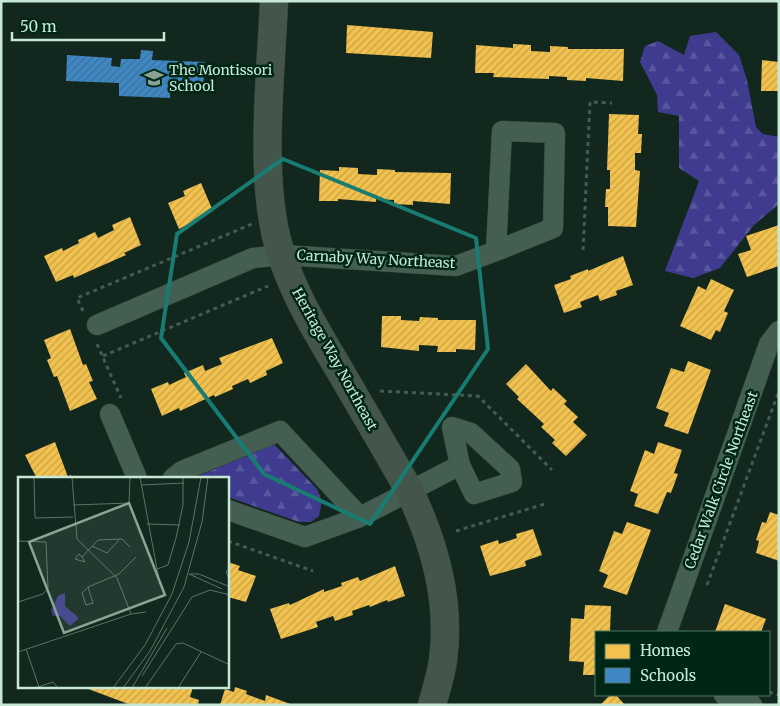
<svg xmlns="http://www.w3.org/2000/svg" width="780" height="706" viewBox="0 0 780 706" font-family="Merriweather,serif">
	<defs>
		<pattern id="forest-firs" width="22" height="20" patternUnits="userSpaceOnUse" patternTransform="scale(1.25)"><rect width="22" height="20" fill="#3f3c8f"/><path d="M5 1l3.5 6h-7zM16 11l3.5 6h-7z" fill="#59589e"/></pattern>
		<pattern id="homes-hatch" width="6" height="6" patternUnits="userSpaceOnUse" patternTransform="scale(1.25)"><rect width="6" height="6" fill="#f2c14e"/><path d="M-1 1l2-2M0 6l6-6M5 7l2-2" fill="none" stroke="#c4a24a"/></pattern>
		<pattern id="schools-hatch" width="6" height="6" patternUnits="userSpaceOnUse" patternTransform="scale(1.25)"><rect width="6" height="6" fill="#3f88c5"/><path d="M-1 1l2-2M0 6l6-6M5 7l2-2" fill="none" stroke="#3e7196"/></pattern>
	</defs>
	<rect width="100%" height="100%" fill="#12271e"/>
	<path fill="url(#forest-firs)" d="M716 32 739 55 747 80 756 127 763 134 779 137V204L754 225 720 268 693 278 665 271 699 181 679 168V116L658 112 657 95 640 62 645 46 658 41 684 55 690 36Z
		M273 443 317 489 322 501 319 516 311 522H299L228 497V478H194Z"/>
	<path fill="url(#homes-hatch)" d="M347 25 433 32 431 58 346 53Z
		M513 44 531 45V51L550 52V46L568 47V49H624L623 81 586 78V81L567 80V77L549 76V79L493 77 494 73H475L476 45 513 48Z
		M762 60 779 62V91H761Z
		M609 114 639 115 638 134H642L641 153H635V170L640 171 636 227 608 226V207H605L606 189H610V170H607Z
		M339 167 358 168V174L377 175V169L395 170V172L451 173 450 204 413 201V205L394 204V200L376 199V202L338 199V201H319L320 170 339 171Z
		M201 183 213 211 179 229 168 203 185 196 183 191Z
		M130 217 141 245 124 253 126 255 74 278 73 275 56 282 44 256 62 248 63 251 79 243 78 240 95 232 98 238 114 230 112 225Z
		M779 225V266L747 277 738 254 751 250 746 236Z
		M623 256 633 285 616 291 617 295 600 301 598 295 580 302 582 307 564 313 554 285 571 279 570 276 588 269V271Z
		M711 279 734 290 724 311 728 313 720 332 716 330 711 340 680 326 698 286 706 290Z
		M382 316H401V320L419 321 420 317 438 318V320H476L475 350 456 349V352H437L438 346 419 345V351L381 347Z
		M70 329 83 365 86 364 93 381 89 382 97 399 70 411 57 376 54 377 47 360 51 358 44 340Z
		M272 338 283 363 266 371 267 375 250 383 248 379 232 386 233 389 215 397 214 395 180 411 179 408 162 416 151 389 168 382 169 385 186 377 184 373 203 365 205 371 222 364 219 358Z
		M688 361 711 370 688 434 664 426 669 413 656 408 671 368 684 372Z
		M526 364 551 391 553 388 567 401 564 404 578 417 573 422 587 435 566 456 552 443 555 440 541 427 544 424 517 399 519 397 506 384Z
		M55 442 68 477 71 475 72 478H37L33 471 25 455Z
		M658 442 682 450 674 473 678 474 671 493 667 492 658 514 634 506 638 494 630 491 645 450 654 454Z
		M770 512 779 515V561L756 553 759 541 756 540 762 522 766 523Z
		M627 522 651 530 627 595 603 587 608 575 599 571 614 531 622 534Z
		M533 529 542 555 525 561 526 566 490 576 480 546 498 540 499 544 517 538 516 534Z
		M228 562 240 566 238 570 256 576 246 602 228 597Z
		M395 566 405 596 388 602 387 600 370 607 369 605 352 611 353 615 335 621 333 616 316 622 318 627 281 639 270 609 289 603 290 605 324 589V592L342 586 341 583 358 577 360 581Z
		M725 604 766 619 761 632H715Z
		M585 605 611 606 610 632H596V675H583L584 662 569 661 571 618 584 619Z
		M83 687H193L190 697 199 700 198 705H131Z
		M235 687 247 691 246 694 265 701 266 695 293 705H220L225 689 234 692Z
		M610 695H616L625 705H600Z"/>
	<path fill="url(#schools-hatch)" d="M141 50 153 51 152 60 205 62 203 88 170 85V98L119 96V83L66 81 67 55 112 58 111 66 120 67 121 59H140Z"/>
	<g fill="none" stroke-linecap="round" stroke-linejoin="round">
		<g stroke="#31433b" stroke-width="21">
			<path id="street" d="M502 131 555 133 553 228 496 251Z
				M97 325 253 258 283 255 456 266 496 251
				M110 414 137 478
				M452 427 471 433 510 469 512 482 474 494 460 465Z
				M173 478 182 471 280 431 360 517
				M228 510 305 537 360 517 460 465
				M667 632 769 344 779 331
				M724 695 752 705"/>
		</g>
		<g stroke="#31433b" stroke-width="29">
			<path id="secondary" d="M274 1C271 72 260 168 276 236 288 284 313 326 339 369 362 409 386 449 409 490 434 542 451 602 443 660 441 675 436 690 432 705"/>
		</g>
		<path stroke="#455a50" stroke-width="3" stroke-dasharray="4 4" stroke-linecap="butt" d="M583 250 590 102 612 103
			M83 311 77 298 252 224
			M97 344 121 398
			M103 356 268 286
			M380 391 478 396 552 470
			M456 531 548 503
			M228 541 313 571
			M707 585 779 391
			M769 692 779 695"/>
		<use href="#street" stroke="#445e52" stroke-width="20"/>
		<use href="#secondary" stroke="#44564b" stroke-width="28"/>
	</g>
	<path fill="none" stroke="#187c73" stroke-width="4" stroke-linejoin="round" d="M283 159 476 238 488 349 370 524 264 474 161 338 177 234Z"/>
	<defs>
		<g id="school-bare" transform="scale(1.5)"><path d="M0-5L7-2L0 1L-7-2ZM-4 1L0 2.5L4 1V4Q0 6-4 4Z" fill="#87a495" stroke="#002616" stroke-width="2.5" paint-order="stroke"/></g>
	</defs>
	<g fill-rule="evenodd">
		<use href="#school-bare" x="154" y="78"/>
	</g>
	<g text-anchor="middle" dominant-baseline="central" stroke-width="5" stroke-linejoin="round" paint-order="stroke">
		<g font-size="14" fill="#c6e8d5" stroke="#002616" text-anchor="start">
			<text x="169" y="70">The Montissori<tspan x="169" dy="16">School</tspan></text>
		</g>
		<g font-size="14" fill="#c6e8d5" stroke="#002616">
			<text transform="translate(376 259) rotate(3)">Carnaby Way Northeast</text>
			<text transform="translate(335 359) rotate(61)">Heritage Way Northeast</text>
			<text transform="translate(721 480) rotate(-70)">Cedar Walk Circle Northeast</text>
		</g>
	</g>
	<g transform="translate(18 477)">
		<rect width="211" height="211" fill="#12271e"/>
		<path d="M47 116V129L61 141 52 149 42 139H35L33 133 40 119Z" fill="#3f3c8f"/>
		<path fill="none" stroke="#5a7467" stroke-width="1" d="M16 0 17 41 55 40M54 0 59 62 99 101 113 137M122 0 139 92 150 88 158 61 165 28V0M123 8 166 6M55 28 111 26 112 0M129 47 162 48M0 64 28 65 30 111 25 117 0 125M74 69 89 76 101 63M61 77 64 80 67 85 57 82ZM64 80 80 63 104 62 112 70M212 90 208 95 212 103M139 92 142 107M171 97 204 112M171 97H181L212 110M70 110 101 97 118 80M70 110 75 126 68 128 64 116ZM8 172 21 210M0 175 113 137 128 135M124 199 174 120 192 113 212 118M17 211 35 205 40 211M95 211 127 168 154 117 171 65 183 0M105 211 132 174 166 110 184 45 190 0M114 211 149 151M127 211 158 167 165 166 212 188M160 211 183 175"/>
		<path fill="#87a495" fill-opacity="0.15" stroke="#87a495" stroke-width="2.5" d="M111 26 147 118 46 156 11 65Z"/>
		<rect width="211" height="211" fill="none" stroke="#c6e8d5" stroke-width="2.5"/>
	</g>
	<rect width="780" height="706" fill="none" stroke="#c6e8d5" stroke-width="5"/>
	<rect x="595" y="631" width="175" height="65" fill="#002616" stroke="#4f7462"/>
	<rect x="605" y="644" width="25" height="15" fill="#f2c14e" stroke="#4f7462"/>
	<text x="640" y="656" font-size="15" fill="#c6e8d5">Homes</text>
	<rect x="605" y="668" width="25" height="15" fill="#3f88c5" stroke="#4f7462"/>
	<text x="640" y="681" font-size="15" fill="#c6e8d5">Schools</text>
	<path d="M12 32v8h152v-8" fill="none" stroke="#c6e8d5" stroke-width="2.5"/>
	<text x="20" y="32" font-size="15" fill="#c6e8d5" stroke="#002616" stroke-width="4" paint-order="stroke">50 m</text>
</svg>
